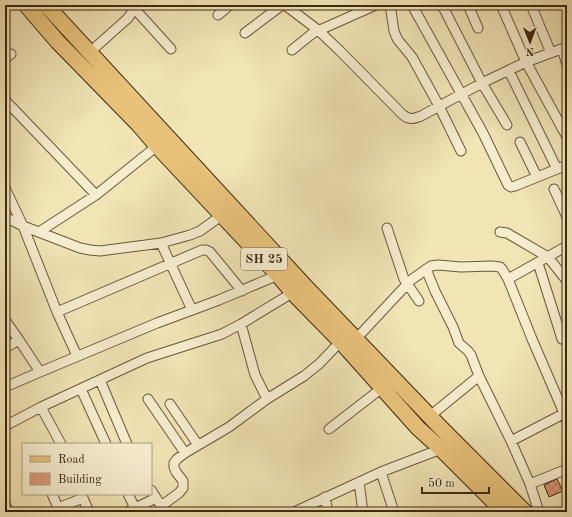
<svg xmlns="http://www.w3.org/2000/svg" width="572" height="517" viewBox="0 0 572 517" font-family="'Old Standard TT',serif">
	<defs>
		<pattern id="building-cross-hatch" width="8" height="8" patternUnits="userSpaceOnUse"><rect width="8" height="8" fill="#dc9a79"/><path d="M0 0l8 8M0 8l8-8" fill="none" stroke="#b47e62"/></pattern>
	</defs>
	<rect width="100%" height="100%" fill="#f1e4b5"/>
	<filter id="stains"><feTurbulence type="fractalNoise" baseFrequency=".005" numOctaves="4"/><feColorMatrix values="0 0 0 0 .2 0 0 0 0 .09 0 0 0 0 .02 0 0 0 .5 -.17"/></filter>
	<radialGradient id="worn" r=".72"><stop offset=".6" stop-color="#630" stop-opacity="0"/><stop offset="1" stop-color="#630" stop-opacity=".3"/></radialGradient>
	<path fill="url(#building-cross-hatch)" stroke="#3d2812" d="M557 479 563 491 549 497 544 485Z"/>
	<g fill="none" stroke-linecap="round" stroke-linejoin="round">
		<g stroke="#6a573b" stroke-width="11">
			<path id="street" d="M285 5 318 30 340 51 403 115C410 120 413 119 421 116L482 83 526 62 501 5
				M389 5 391 11 394 31 396 36 398 40 412 57 439 106 461 151
				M412 5 483 133 508 185 511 187 515 186 567 165
				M442 5 482 83 507 125
				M468 5 478 28
				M531 5 551 53
				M133 7 171 49
				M218 15 230 5
				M245 33 282 5
				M567 47 564 48 563 52 567 65
				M564 48 526 62 567 137
				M292 50 313 33 376 5
				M90 52 127 19C131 15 134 11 132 5
				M5 59 11 54
				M509 71 557 169
				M5 100 96 195
				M520 142 537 177
				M5 188 23 226 57 312 77 356
				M554 189 567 217
				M5 217 23 226 80 248 90 250 100 251 161 243 190 235 200 231 225 213
				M387 228 404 279 419 301
				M39 232 96 195 157 146
				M500 232 507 233 512 236 548 257 567 281
				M161 243 192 310
				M538 263 562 339
				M426 269 435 291 453 327 459 343 468 351 471 355 479 376 511 441 530 484 539 512
				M508 279 567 246
				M57 312 202 250H206L210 252 242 291
				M5 320 19 340 40 372
				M241 324 255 375 267 399
				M356 339 411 280 431 266 438 265 461 267 492 266 500 267 502 269 508 279 532 339 567 420
				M5 348 19 340
				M100 380 127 444
				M5 387 40 372 157 323 219 300 278 275
				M81 389 106 444
				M148 399 185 453
				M170 404 198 445
				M41 407 61 444
				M430 416 479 376
				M5 426 41 407 147 358 222 334 241 324 297 290
				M329 429 382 388
				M511 441 567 412
				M381 472 394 512
				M359 482 363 512
				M530 484 567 469
				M151 490 165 512
				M52 494 60 512
				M128 494 135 508
				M325 497 328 512
				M83 498 89 512
				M5 504 9 512
				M161 506 179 493 183 488V481L176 472 174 467V463L177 459 185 453 229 427 267 399 304 376 319 364 343 339
				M58 508 83 498 81 494
				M127 512 156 498
				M294 512 381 472 441 449"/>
		</g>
		<g stroke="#3d2812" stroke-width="17">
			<path id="primary" d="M26 5 57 41 139 125 157 146 278 275 293 293 341 342 418 428 441 449 504 512
				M46 5 305 286 440 427 525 512"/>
		</g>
		<use href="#street" stroke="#f6edcf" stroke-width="9"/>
		<use href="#primary" stroke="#e8c27a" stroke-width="15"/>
	</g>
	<g text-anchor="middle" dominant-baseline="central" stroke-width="3" stroke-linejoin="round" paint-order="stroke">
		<rect fill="#f6edcf" stroke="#74634b" stroke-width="1" x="241" y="248" width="46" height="22" rx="3"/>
		<g font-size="13" font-weight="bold" fill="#3d2812">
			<text x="264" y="259">SH 25</text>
		</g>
	</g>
	<rect width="572" height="517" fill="none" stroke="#f1e4b5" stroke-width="20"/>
	<rect x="6" y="6" width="560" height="505" fill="none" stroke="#3d2812" stroke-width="2"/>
	<rect x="10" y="10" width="552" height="497" fill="none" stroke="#3d2812"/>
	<rect x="22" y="443" width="130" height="52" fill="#f6edcf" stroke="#ac9e83"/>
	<rect x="30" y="456" width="20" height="6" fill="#e8c27a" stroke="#ac9e83"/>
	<text x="58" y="463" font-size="12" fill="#3d2812">Road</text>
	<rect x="30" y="473" width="20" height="12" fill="#dc9a79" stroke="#ac9e83"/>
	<text x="58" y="483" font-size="12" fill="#3d2812">Building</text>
	<g transform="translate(530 42) rotate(179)" stroke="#f6edcf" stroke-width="3" paint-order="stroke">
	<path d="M0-3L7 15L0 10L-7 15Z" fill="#3d2812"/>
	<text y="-6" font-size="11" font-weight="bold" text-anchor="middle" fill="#3d2812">N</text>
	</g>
	<path d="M422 487v6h67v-6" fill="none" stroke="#3d2812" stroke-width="2"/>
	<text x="428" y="487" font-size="12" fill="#3d2812" stroke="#f6edcf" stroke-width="3" paint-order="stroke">50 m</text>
	<rect width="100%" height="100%" filter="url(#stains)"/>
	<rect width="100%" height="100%" fill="url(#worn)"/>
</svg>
